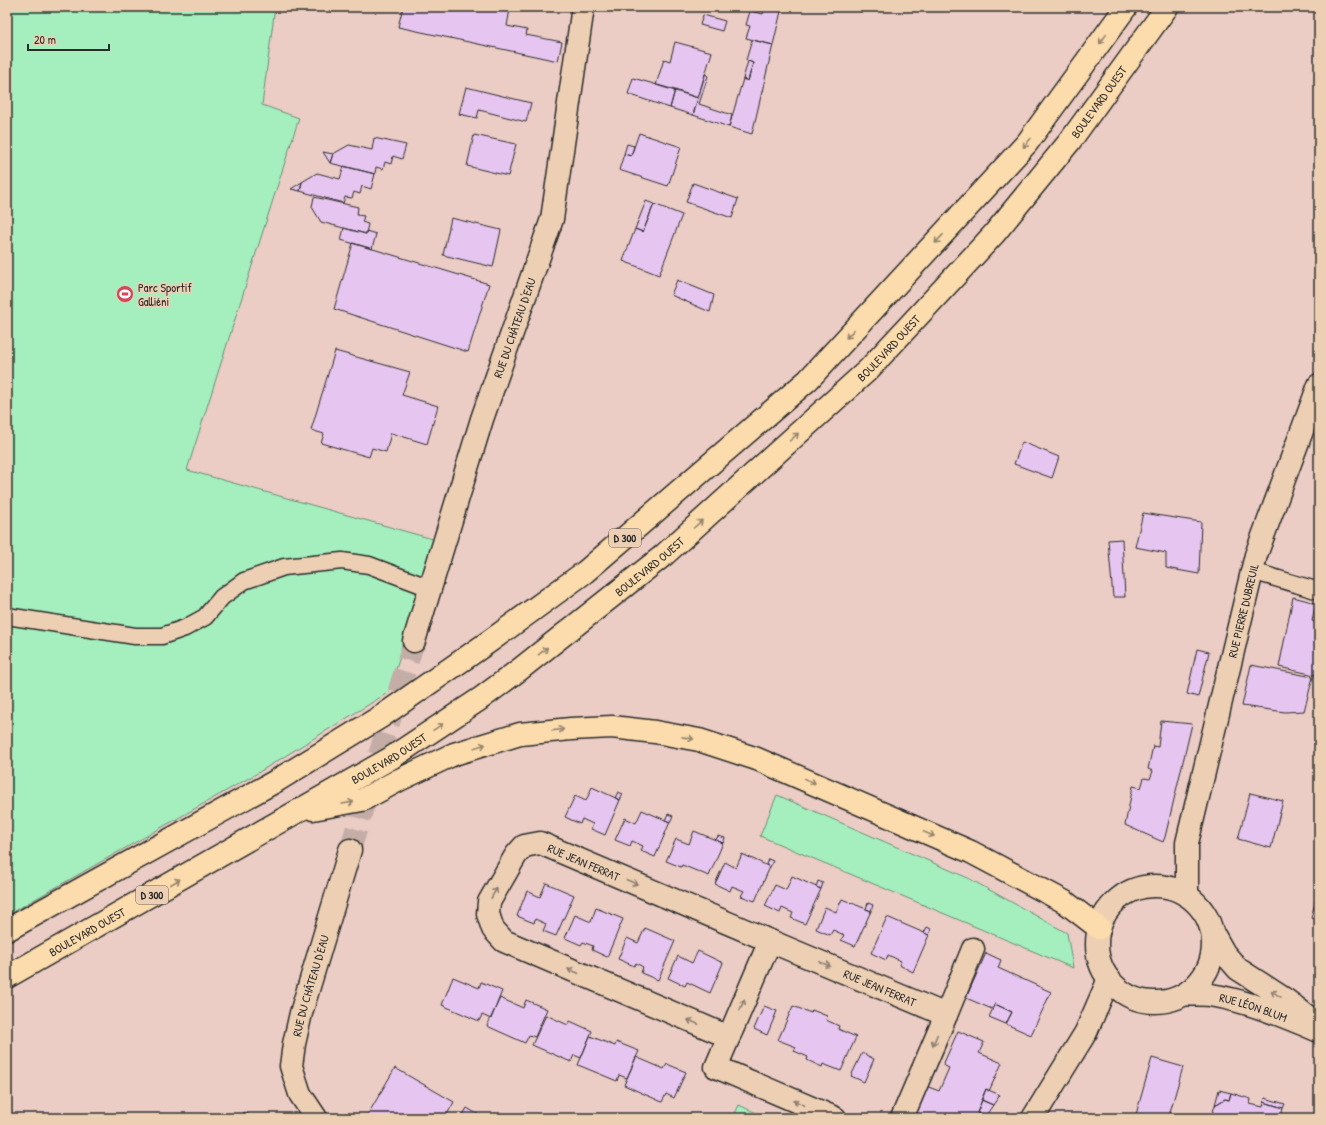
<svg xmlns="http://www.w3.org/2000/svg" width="1326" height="1125" viewBox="0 0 1326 1125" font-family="'Patrick Hand',sans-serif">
	<rect width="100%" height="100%" fill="#ebcdc6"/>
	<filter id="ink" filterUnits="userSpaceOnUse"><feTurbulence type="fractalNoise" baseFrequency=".025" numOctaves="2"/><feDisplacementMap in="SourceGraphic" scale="8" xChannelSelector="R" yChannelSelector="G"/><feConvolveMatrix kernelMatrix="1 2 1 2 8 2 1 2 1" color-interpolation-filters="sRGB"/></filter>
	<g filter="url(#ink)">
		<path fill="#a5efbe" stroke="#688d74" d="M7 7H275L262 105 299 118 187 470 436 540 389 692 256 774 7 915Z
			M777 795 968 878 1067 933 1073 968 760 836Z
			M739 1105 767 1118H733Z"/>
		<path fill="#e7c5f1" stroke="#2b2b2b" d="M403 7H514L510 9 507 26 527 30 526 35 562 42 558 61 398 27Z
			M765 7H782L773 45 746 38 750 26 746 25 750 11 763 14Z
			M703 15 725 21 722 31 700 25Z
			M752 40 773 45 752 134 729 127 743 79 748 81 753 63 746 60Z
			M675 42 712 52 698 98 656 85 664 59 670 61Z
			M748 61 753 63 748 81 743 79Z
			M705 74 708 76 699 104 732 115 729 127 693 115Z
			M633 78 675 90 670 108 628 94Z
			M466 87 531 103 526 122 479 110 477 118 459 114Z
			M675 90 698 98 693 115 670 108Z
			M639 133 681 147 668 186 619 170 624 154 631 156Z
			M474 135 516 144 508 176 467 166Z
			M374 138 406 145 402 159 393 156 391 164 385 162 383 169 376 167 375 174 330 163 333 154 349 145 372 150Z
			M627 144 634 146 631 156 624 154Z
			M323 152 333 154 330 163Z
			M344 166 375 174 371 189 362 186 360 194 354 192 352 198 345 197 343 203 300 191 302 182 317 173 340 179Z
			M302 182 300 191 291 189Z
			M693 183 738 199 732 218 686 202Z
			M314 197 358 207 357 215 364 216 362 222 368 224 366 234 321 222 312 207Z
			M646 201 654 204 643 232 635 229Z
			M654 204 682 215 659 275 623 261 635 229 643 232Z
			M451 218 501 230 493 267 443 255Z
			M344 228 366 234V231L376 234 372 249 341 240Z
			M353 243 489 284 468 352 334 309Z
			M677 280 714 295 710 312 671 295Z
			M335 351 410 372 402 395 438 406 427 444 391 433 386 452 372 448 369 457 321 443 324 434 311 430Z
			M1022 442 1059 457 1052 478 1014 464Z
			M1143 513 1201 522 1199 574 1166 568V553L1135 547Z
			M1122 539 1125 597H1113L1108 540Z
			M1293 597 1316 603 1312 621 1319 623V676L1279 667Z
			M1197 649 1209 652 1198 697 1187 694Z
			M1251 665 1313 677 1304 711 1285 712 1242 706Z
			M1161 721 1192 724 1165 837 1163 842 1125 825 1133 786 1141 788 1144 778 1150 779 1153 771 1148 769 1153 746 1158 747Z
			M592 787 620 800 605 835 591 829 593 824 582 819 580 824 565 817 575 796 586 801Z
			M618 792 623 794 620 800 615 798Z
			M1250 793 1283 801 1271 848 1238 839Z
			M642 810 670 822 655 857 641 851 643 846 632 841 630 846 615 840 625 818 636 823Z
			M668 814 673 816 670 822 665 820Z
			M694 831 723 843 709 876 682 865 681 867 666 861 676 839 689 844Z
			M718 836 725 838 723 843 716 840Z
			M742 854 770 867 755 901 741 896 744 891 732 886 730 891 715 884 725 862 736 868Z
			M768 859 773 861 770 867 766 865Z
			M792 876 821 889 805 924 791 918 793 913 782 908 780 913 765 906 775 885 786 890Z
			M818 881 823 883 821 889 816 887Z
			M546 883 574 895 556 936 543 931 546 924 535 919 534 923 517 916 527 891 540 897Z
			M1319 888V905L1315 903Z
			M842 899 871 911 855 946 841 940 844 935 833 930 830 935 816 929 825 907 836 912Z
			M868 903 873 905 871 911 866 909Z
			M1315 903 1319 905 1316 919 1311 918Z
			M596 908 623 919 607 957 592 950 593 946 583 942 581 945 565 938 575 915 591 922Z
			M1319 908V920L1316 919Z
			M887 917 929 935 913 972 899 965 901 961 888 955 886 960 871 953Z
			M927 927 931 929 929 935 924 933Z
			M645 928 675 941 658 980 641 973 643 967 636 963 634 966 618 959 627 938 638 943Z
			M698 951 723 963 710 993 687 982 685 986 668 978 678 956 692 963Z
			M986 953 1001 960 998 968 1051 992 1031 1035 1006 1024 1012 1012 995 1004 992 1009 966 998Z
			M453 977 479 988 481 982 502 991 491 1019 482 1015 479 1021 442 1005Z
			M500 998 523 1008 526 1000 547 1009 535 1037 529 1035 525 1043 487 1026Z
			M995 1004 1012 1012 1006 1024 989 1017Z
			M764 1006 777 1011 767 1035 754 1029Z
			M793 1006 811 1013 812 1010 827 1016 826 1020 839 1026 838 1029 856 1037 841 1071 823 1064 822 1067 807 1060 808 1057 794 1051 796 1047 778 1040Z
			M546 1015 568 1025 570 1021 592 1031 581 1058 574 1055 571 1062 532 1045Z
			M958 1031 984 1042 979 1053 1002 1063 989 1091 986 1089 977 1113 985 1117 912 1118 926 1086 939 1091 949 1068 943 1065Z
			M590 1036 615 1046 616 1042 639 1051 627 1078 619 1075 617 1081 578 1065Z
			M862 1053 874 1059 864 1082 851 1076Z
			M636 1057 664 1069 667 1064 686 1072 674 1098 666 1094 662 1102 624 1085Z
			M1152 1058 1183 1067 1170 1112 1173 1117 1171 1118H1135Z
			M395 1068 454 1102 445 1118H371L367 1116Z
			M986 1089 1000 1095 993 1105 981 1100Z
			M1219 1090 1231 1093 1229 1100 1225 1099 1215 1105Z
			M1231 1093 1251 1099 1250 1104 1263 1107 1264 1102 1283 1108 1281 1118H1211L1215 1105 1225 1099 1229 1100Z
			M1265 1098 1285 1104 1283 1108 1264 1102Z
			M982 1100 993 1105 985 1117 977 1113Z
			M1317 1107H1319V1118H1314Z
			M467 1108 484 1118H461Z
			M244 1112 255 1118H241Z"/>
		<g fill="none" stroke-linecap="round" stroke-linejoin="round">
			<path stroke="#c5ada7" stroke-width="22" stroke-dasharray="22 11" stroke-linecap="butt" d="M350 850 414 641"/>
			<g stroke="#2b2b2b" stroke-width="19">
				<path id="service" d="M1252 571 1319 591
					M7 616 135 636H162L185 628 205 617 222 597 244 581 284 567 342 561 369 565 430 588"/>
			</g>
			<g stroke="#2b2b2b" stroke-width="25">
				<g id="minor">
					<path id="s1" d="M414 641 482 419 552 219 583 7"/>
					<path d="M946 1015 973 949"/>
					<path id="s2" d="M729 1037 504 941 493 929 488 914 489 902 516 855 524 846 540 843 770 941"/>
					<path id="s3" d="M316 1118 300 1094 291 1066 294 1044 301 1013 350 850"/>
					<path id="s4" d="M835 1118 716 1067 770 941 946 1015 902 1118"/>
				</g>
			</g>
			<g stroke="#2b2b2b" stroke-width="25">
				<g id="tertiary">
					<circle cx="1155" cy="944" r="58"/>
					<path id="s5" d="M1187 895V843L1256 555 1319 385"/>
					<path d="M1215 937 1224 953 1238 969 1286 1000 1312 1020"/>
					<path id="s6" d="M1185 994C1193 995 1202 994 1210 995 1245 1000 1286 1017 1319 1031"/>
					<path d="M1033 1118 1086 1032 1109 979"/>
				</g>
			</g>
			<g stroke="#2b2b2b" stroke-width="25">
				<g id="primary">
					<path d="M313 809 362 800 399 780 454 754 520 734 571 729 612 727 655 732 699 740 757 759 971 852 1065 902 1099 928"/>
					<path d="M7 930 276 781 382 716 490 641 585 572 808 380 1027 143 1126 7"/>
					<path id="s7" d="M7 977 391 758 480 699 519 670 664 555 868 370 994 234 1070 141 1167 7"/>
				</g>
			</g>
			<use href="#service" stroke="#edd0b4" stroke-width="16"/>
			<use href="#minor" stroke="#edd0b4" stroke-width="22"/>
			<use href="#tertiary" stroke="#edd0b4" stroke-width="22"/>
			<use href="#primary" stroke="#fcdcac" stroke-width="22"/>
		</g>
		<defs><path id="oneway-shaft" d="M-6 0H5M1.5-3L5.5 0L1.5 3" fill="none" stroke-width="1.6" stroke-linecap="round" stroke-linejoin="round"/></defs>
		<g stroke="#94846c">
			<use href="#oneway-shaft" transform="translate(1103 39) rotate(126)"/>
			<use href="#oneway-shaft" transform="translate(1027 143) rotate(130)"/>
			<use href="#oneway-shaft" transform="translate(939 239) rotate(133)"/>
			<use href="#oneway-shaft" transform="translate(850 334) rotate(133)"/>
			<use href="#oneway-shaft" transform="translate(794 437) rotate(-42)"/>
			<use href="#oneway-shaft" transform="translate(698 524) rotate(-42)"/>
			<use href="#oneway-shaft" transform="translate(543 651) rotate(-39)"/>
			<use href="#oneway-shaft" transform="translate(438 727) rotate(-34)"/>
			<use href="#oneway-shaft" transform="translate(558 730) rotate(-6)"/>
			<use href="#oneway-shaft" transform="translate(688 738) rotate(11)"/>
			<use href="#oneway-shaft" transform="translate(480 746) rotate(-17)"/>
			<use href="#oneway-shaft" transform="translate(810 781) rotate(23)"/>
			<use href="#oneway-shaft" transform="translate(348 803) rotate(-10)"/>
			<use href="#oneway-shaft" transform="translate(929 834) rotate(23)"/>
			<use href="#oneway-shaft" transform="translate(175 882) rotate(-30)"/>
		</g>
		<g stroke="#8c7e70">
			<use href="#oneway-shaft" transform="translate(632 882) rotate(23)"/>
			<use href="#oneway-shaft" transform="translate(494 893) rotate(-61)"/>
			<use href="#oneway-shaft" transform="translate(825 964) rotate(23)"/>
			<use href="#oneway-shaft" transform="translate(573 971) rotate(-157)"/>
			<use href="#oneway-shaft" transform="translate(1276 994) rotate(-148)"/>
			<use href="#oneway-shaft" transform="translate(742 1005) rotate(-67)"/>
			<use href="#oneway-shaft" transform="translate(693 1022) rotate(-157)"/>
			<use href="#oneway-shaft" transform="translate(935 1040) rotate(113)"/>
			<use href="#oneway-shaft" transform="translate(799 1103) rotate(-157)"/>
		</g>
	</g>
	<defs>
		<g id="stadium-disc" transform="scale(0.9)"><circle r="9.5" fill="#d1495b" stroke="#edd0b4"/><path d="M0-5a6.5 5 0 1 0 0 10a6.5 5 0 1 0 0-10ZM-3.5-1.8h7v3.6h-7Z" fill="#fff"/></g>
	</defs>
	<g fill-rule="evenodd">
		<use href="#stadium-disc" x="125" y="294"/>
	</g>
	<g text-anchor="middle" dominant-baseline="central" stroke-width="3.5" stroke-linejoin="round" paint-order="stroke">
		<g fill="#edd0b4" stroke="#655c54" stroke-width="1">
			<rect x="609" y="529" width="32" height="18" rx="3"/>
			<rect x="136" y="886" width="32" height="18" rx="3"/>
		</g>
		<g font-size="11" font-weight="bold" fill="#2b2b2b">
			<text x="625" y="538">D 300</text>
			<text x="152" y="895">D 300</text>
		</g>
		<g font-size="12" fill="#2b2b2b" stroke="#edd0b4">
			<text stroke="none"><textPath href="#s7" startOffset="1412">BOULEVARD OUEST</textPath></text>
			<text stroke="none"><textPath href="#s1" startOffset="329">RUE DU CHÂTEAU D'EAU</textPath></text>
			<text stroke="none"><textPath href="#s7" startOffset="1088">BOULEVARD OUEST</textPath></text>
			<text stroke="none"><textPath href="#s7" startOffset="764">BOULEVARD OUEST</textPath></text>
			<text stroke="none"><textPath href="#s5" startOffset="291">RUE PIERRE DUBREUIL</textPath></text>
			<text stroke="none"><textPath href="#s7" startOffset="440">BOULEVARD OUEST</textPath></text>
			<text stroke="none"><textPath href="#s2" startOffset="419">RUE JEAN FERRAT</textPath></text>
			<text stroke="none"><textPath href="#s7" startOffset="92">BOULEVARD OUEST</textPath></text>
			<text stroke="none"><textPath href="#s3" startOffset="141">RUE DU CHÂTEAU D'EAU</textPath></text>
			<text stroke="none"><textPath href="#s4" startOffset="386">RUE JEAN FERRAT</textPath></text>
			<text stroke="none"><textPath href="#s6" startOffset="70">RUE LÉON BLUM</textPath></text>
		</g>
		<g font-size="12" fill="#2b2b2b" stroke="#edd0b4" text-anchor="start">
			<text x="138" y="287">Parc Sportif<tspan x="138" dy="14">Galliéni</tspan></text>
		</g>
	</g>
	<rect width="1326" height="1125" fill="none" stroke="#edd0b4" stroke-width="24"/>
	<rect x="12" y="12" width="1302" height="1101" fill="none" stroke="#2b2b2b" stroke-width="1.5" filter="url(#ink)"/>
	<path d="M28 44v6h81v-6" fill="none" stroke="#2b2b2b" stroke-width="2"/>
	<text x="34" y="44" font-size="12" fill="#2b2b2b" stroke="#edd0b4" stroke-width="3" paint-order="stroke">20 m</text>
</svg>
